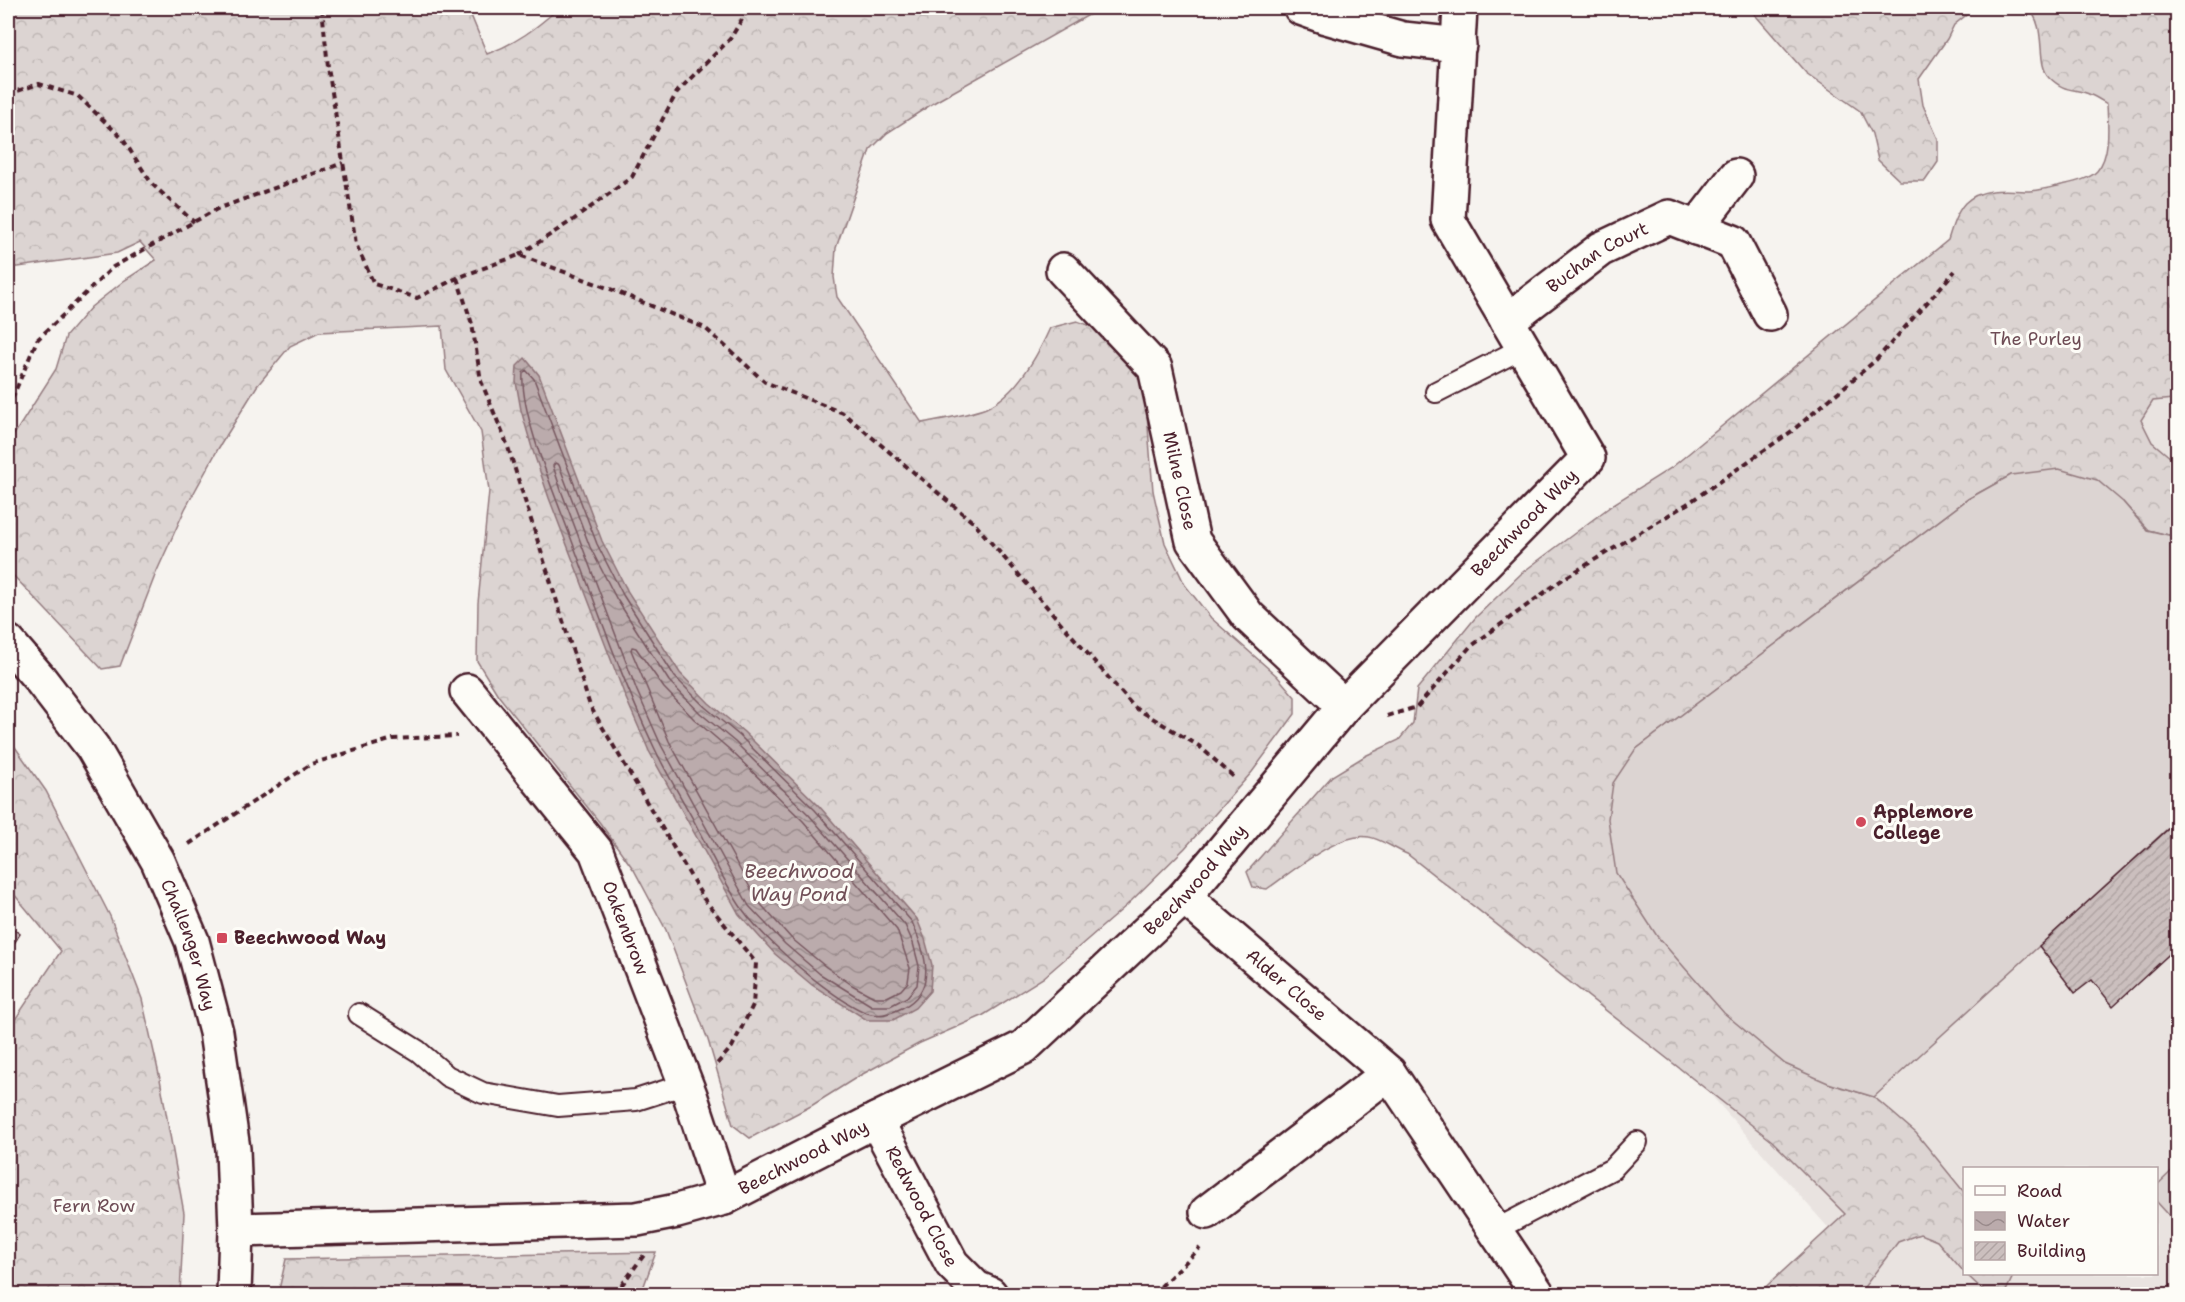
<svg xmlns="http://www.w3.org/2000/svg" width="2185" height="1302" viewBox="0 0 2185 1302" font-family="'Shantell Sans',sans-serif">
	<defs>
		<pattern id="forest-crowns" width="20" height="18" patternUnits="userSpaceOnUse" patternTransform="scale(1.5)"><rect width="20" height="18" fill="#dcd4d2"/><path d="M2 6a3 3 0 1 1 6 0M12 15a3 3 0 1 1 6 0" fill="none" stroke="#beb6b4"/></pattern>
		<pattern id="water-waves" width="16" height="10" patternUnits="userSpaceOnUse" patternTransform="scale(1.5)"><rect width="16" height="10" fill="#bbabac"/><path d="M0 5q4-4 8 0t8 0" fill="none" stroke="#9a8b8c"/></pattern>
		<pattern id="building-hatch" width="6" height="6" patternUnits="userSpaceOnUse" patternTransform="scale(1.5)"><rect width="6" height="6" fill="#cbbfbe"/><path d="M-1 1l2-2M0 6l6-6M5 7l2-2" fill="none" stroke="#b0a4a3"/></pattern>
	</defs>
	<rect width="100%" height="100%" fill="#f6f3ef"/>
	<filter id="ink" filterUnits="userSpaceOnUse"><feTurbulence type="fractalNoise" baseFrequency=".0167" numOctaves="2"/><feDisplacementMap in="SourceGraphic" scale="12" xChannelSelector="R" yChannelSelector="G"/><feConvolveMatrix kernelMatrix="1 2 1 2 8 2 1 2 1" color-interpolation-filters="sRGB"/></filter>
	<g filter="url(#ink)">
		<path fill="#e9e3e0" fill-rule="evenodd" d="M2177 348V1294H1772L1832 1232 1499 855ZM1964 1168H2156V1274H1964Z"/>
		<path fill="url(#forest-crowns)" stroke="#937a7e" stroke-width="1.5" d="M8 8H468L487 54C517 43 535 29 559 8H1101L935 102 887 133 870 150 836 248 834 277 837 297 922 423C942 419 968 415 986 408 1017 394 1037 357 1050 328L1077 321 1102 330 1137 371 1146 401 1153 491 1165 543 1185 585 1211 618 1277 676 1295 697V714L1252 772 1185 848 1126 906 1043 978 982 1016 920 1043 859 1076 811 1106 750 1138 733 1125 708 1040 666 930 634 870 600 823 498 695 477 661 478 603 489 491 481 432 446 370 442 326 319 332 290 346 257 386 218 449 185 509 156 573 120 666 102 669 8 570V444L56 369 66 336 91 307 125 280 156 260 140 242 117 253 18 267H8Z
			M1749 8H1975L1954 25 1947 39 1919 79 1923 105 1938 139V162L1925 181H1900L1878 160 1872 134 1860 111 1806 73Z
			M2028 8H2177V402L2173 399 2153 401 2141 420 2152 442 2177 463V537L2148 530 2123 502 2011 475 1968 499 1635 750 1828 1083 1874 1097 1916 1133 1964 1192V1272L1937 1241 1920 1234 1898 1242 1859 1294H1758L1845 1214 1772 1141 1407 854C1395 849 1381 839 1369 837 1339 831 1292 872 1267 889L1253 887 1247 872 1332 776 1365 756 1399 740 1413 723 1417 689 1476 617 1523 572 1615 503 1671 468 1948 240C1952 227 1956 213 1965 203 1981 187 2007 190 2027 191 2037 191 2048 188 2058 186 2070 183 2089 180 2097 171 2111 155 2108 124 2107 104 2102 101 2096 97 2091 95 2074 87 2066 94 2049 77 2035 63 2048 27 2028 8Z
			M8 737 46 791 110 916 142 999 160 1079 184 1213 180 1294H8V1030L61 951 8 887Z
			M656 1252 641 1294H278L286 1259Z
			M1966 1274H2014L2006 1291 1985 1292Z"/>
		<path fill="#dcd4d2" stroke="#937a7e" stroke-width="1.5" d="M2059 469 2097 480 2123 502 2147 530 2177 537V820L1874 1097 1828 1083 1785 1064 1724 1013 1657 936 1616 873 1608 819 1613 783 1635 750 1968 499 2011 475Z
			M2177 1166V1224L2156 1201 2157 1185Z"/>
		<path fill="url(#water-waves)" stroke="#8e7378" stroke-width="1.5" d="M525 358 539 375 602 541 628 592 680 673 709 703 744 732 819 806 917 919 925 939 932 965 930 991 915 1008 893 1020H867L812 985 775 954 739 914 649 751 625 696 549 498 532 448 521 410 516 382 517 366Z"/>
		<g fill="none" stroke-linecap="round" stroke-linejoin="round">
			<path stroke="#77575f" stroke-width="1.5" d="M526 370 534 379 597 544 623 595 675 677 705 707 740 736 815 810 912 922C925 953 939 989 902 1008 892 1013 878 1017 867 1013 840 1002 801 970 780 950 767 938 753 924 743 910 724 883 710 852 695 823 681 797 666 773 654 747 621 678 596 605 569 533 554 492 520 414 523 373Z
				M555 463 559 465 590 547 616 598 669 681 700 713 735 742 809 815 905 925 913 943 919 966 917 985 907 997 890 1006H872L820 974 785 944 749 906 661 745 637 691 562 493 553 466Z
				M632 647 636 648 664 688 694 719 729 749 803 821 897 930 910 968 908 982 901 990 887 997H874L852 985 826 967 791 938 757 900 669 741 631 650Z"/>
		</g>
		<path fill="url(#building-hatch)" stroke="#4a1f2b" stroke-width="1.5" d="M2178 820V946L2113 1006 2092 980 2075 993 2039 946Z
			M8 925 20 934 8 953Z"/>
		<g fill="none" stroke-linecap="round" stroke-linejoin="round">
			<g stroke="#4a1f2b" stroke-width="24">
				<path id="lane" d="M1436 392 1523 348
					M359 1014 418 1051 447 1076 483 1093 558 1106 636 1100 686 1084
					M1495 1230 1612 1169 1637 1142"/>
			</g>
			<g stroke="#4a1f2b" stroke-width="38">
				<g id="street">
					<path d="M1301 8 1326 17 1403 39 1459 45"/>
					<path d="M1696 228 1736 176"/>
					<path id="s1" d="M1063 270 1155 368 1193 541 1248 616 1344 706"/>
					<path id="s2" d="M1507 321 1601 249 1669 217 1733 242 1770 314"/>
					<path id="s3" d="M467 691 596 851 690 1095 724 1198"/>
					<path id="s4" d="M1184 897 1389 1073 1537 1293"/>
					<path id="s5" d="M876 1120 952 1264 976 1288 990 1294"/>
					<path d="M1207 1212 1389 1073"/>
					<path id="s6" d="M236 1230 637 1219 677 1211 724 1198 876 1120 1024 1047 1184 897 1344 706 1588 458 1448 220 1460 8"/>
				</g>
			</g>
			<g stroke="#4a1f2b" stroke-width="38">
				<g id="secondary">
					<path id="s7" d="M8 642 40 679 93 748 158 861 192 941 216 1032 233 1149 236 1230 234 1294"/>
				</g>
			</g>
			<path stroke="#4a1f2b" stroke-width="4" stroke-dasharray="6 4.5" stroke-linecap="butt" d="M322 8 328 67 356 244 374 284 417 298 457 278 519 255 613 290 705 328 765 382 843 413 974 523 1134 707 1199 746 1235 778
				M8 94 39 84 78 96 122 138 152 184 194 222
				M519 255 573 220 632 177 677 92 730 39 749 8
				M457 278 472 324 481 381 507 444 590 706 704 899 756 963 753 1005 732 1047 716 1065
				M8 408 37 340 113 267 217 209 343 163
				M1387 716 1417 707 1470 647 1563 579 1687 504 1792 431 1876 360 1955 271
				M189 844 311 764 393 739 457 736
				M8 1287 19 1294
				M615 1294 644 1255
				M1153 1294 1200 1248"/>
			<use href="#lane" stroke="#fdfcf7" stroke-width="20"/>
			<use href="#street" stroke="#fdfcf7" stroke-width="33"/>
			<use href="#secondary" stroke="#fdfcf7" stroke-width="33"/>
		</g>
	</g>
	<g fill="#d1495b" stroke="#fdfcf7" stroke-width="2">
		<circle cx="1861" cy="822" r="6"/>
		<rect x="216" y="932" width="12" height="12" rx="3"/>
	</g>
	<g text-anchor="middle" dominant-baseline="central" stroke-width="6" stroke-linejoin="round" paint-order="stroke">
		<g font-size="18" fill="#4a1f2b" stroke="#fdfcf7">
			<text stroke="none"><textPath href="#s2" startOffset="111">Buchan Court</textPath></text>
			<text stroke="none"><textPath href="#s1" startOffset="250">Milne Close</textPath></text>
			<text stroke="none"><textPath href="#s6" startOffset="1552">Beechwood Way</textPath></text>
			<text stroke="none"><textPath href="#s6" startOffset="1066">Beechwood Way</textPath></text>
			<text stroke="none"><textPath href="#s3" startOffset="288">Oakenbrow</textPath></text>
			<text stroke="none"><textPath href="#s7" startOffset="356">Challenger Way</textPath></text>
			<text stroke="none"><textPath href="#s4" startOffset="135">Alder Close</textPath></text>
			<text stroke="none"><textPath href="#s6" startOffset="580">Beechwood Way</textPath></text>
			<text stroke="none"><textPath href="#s5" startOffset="98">Redwood Close</textPath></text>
		</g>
		<g font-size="18" fill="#6e4c55" stroke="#fdfcf7">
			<text x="2036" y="339">The Purley</text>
			<text x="94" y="1206">Fern Row</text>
		</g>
		<g font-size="18" font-weight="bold" fill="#4a1f2b" stroke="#fdfcf7" text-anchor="start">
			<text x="1873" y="812">Applemore<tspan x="1873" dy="21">College</tspan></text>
			<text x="234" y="938">Beechwood Way</text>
		</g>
		<g font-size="20" font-style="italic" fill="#725058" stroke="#fdfcf7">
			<text x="799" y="871">Beechwood<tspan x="799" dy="23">Way Pond</tspan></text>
		</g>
	</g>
	<rect width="2185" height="1302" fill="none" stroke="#fdfcf7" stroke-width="30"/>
	<rect x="15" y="15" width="2155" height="1272" fill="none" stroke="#4a1f2b" stroke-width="2" filter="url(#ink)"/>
	<rect x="1963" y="1167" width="195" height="108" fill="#fdfcf7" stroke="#b5a4a5" stroke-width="1.5"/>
	<rect x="1975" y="1186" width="30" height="9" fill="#fdfcf7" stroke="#b5a4a5" stroke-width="1.5"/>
	<text x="2017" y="1197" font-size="18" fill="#4a1f2b">Road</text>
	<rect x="1975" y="1212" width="30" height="18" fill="url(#water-waves)" stroke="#b5a4a5" stroke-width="1.5"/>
	<text x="2017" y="1227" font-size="18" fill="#4a1f2b">Water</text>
	<rect x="1975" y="1242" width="30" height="18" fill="url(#building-hatch)" stroke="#b5a4a5" stroke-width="1.5"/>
	<text x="2017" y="1257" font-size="18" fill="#4a1f2b">Building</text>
</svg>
